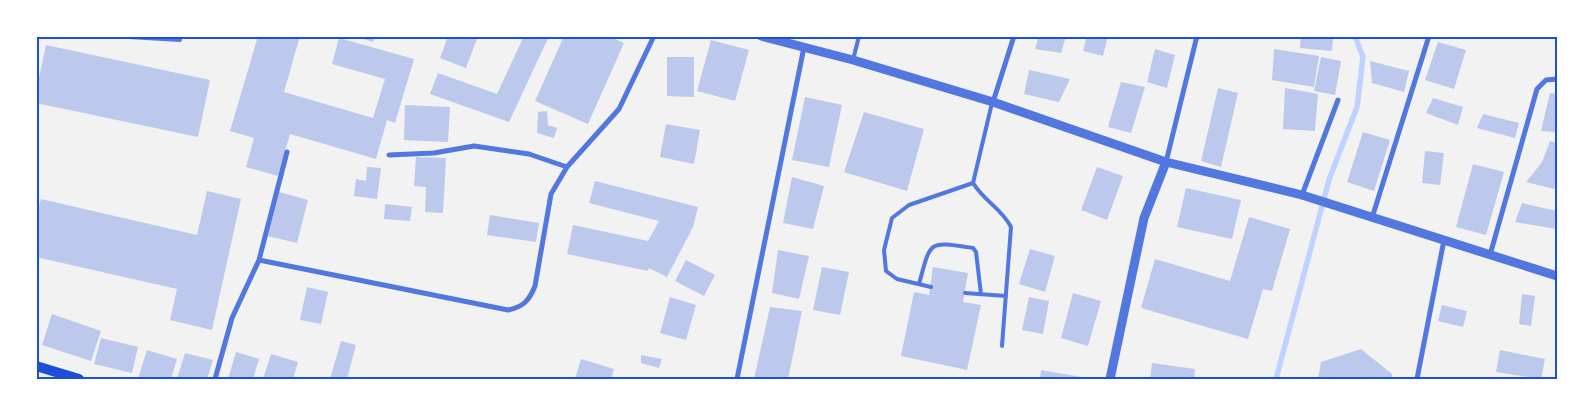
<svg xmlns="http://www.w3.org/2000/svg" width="1593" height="415" viewBox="0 0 1593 415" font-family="'Fira Sans',sans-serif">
	<rect width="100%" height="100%" fill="#f2f2f2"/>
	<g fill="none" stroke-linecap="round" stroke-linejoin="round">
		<path stroke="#bfd3fe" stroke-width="5.5" d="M1276 379 1329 180 1357 107 1363 57 1355 36"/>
	</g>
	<path fill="#bdc9ec" d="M258 36H300L284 92 373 118 385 79 332 64 339 38 414 59 395 123 387 120 376 159 290 134 278 176 246 167 254 138 230 131Z
		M354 36H375L373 42Z
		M448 36H478L466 68 440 58Z
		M524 36H549L509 122 430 94 438 73 497 94Z
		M564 36H608L624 43 588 124 535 101Z
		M1039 36H1066L1061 53 1035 49Z
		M1087 36H1108L1103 56 1083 51Z
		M1301 36H1333L1332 51 1300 48Z
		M711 40 749 50 735 101 697 91Z
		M1438 42 1466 50 1454 89 1425 80Z
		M46 45 210 80 198 137 36 103V91Z
		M1155 49 1175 55 1167 88 1147 82Z
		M1274 49 1319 56 1314 87 1272 80Z
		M667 57H694V97L667 96Z
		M1321 57 1341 61 1335 95 1314 91Z
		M1370 61 1409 71 1404 92 1372 83Z
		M1029 70 1070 79 1059 102 1024 94Z
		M1121 82 1145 87 1131 133 1108 127Z
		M1218 88 1238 93 1221 167 1201 161Z
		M1285 88 1318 94 1315 131 1283 129Z
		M1550 93 1557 94 1556 132 1541 131Z
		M805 97 842 105 829 167 792 160Z
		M1433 98 1463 107 1458 125 1426 113Z
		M405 105 450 107 448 142 404 140Z
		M547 111 548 125 557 128 554 138 537 133 538 112Z
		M864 112 924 129 907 191 844 172Z
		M1483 114 1519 123 1515 138 1477 128Z
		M666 124 700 130 694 164 660 157Z
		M1363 132 1390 140 1374 191 1347 182Z
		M1550 141 1557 143V177L1554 189 1526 182 1542 162Z
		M1425 151 1444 153 1440 185 1422 183Z
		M416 157 446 158 443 213 425 212 426 187 414 186Z
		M1473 164 1504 172 1486 235 1456 227Z
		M367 167 381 168 377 199 354 196 356 179 366 181Z
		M1097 167 1123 176 1107 220 1081 210Z
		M792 177 824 186 813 229 783 223Z
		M595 181 698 207 693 227 667 277 649 268 648 271 567 254 573 225 648 241 659 221 589 203Z
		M1186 188 1241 200 1232 239 1177 227Z
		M207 191 241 199 212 330 170 320 177 289 36 257V219L41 199 197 235Z
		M279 192 308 200 297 243 268 236Z
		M1522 203 1557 211 1556 229 1515 222Z
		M385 204 412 207 410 221 384 219Z
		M490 215 539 223 536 242 487 235Z
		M1249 217 1290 229 1272 291 1263 289 1248 339 1141 308 1155 259 1230 281Z
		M1030 249 1055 256 1045 292 1019 284Z
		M778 250 809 256 799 299 772 293Z
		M686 260 715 275 704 296 675 281Z
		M822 267 849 272 840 315 813 310Z
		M933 267 968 273 963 302 981 305 967 370 901 356 914 292 929 295Z
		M307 287 328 292 321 324 300 320Z
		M1073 293 1101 301 1088 346 1061 338Z
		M1522 294 1535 296 1531 326 1519 324Z
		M670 297 696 305 686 340 660 333Z
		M1029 297 1049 301 1043 334 1022 330Z
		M1442 305 1467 311 1463 327 1438 321Z
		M770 307 802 311 788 379H754Z
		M52 314 101 331 91 361 42 345Z
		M101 338 138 347 132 373 94 364Z
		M341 341 356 345 347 379H330Z
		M1361 349 1392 374V379H1318L1321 362Z
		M147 350 177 359 171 379H138Z
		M1500 350 1545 359 1541 379 1496 372Z
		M236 352 259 359 253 379H228Z
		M185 353 213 360 207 379H177Z
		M271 354 298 362 293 379H263Z
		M641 355 662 359 659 368 641 363Z
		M581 359 614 369 611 379H575Z
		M1152 363 1195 369 1194 379H1150Z
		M1041 370 1087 378V379H1040Z"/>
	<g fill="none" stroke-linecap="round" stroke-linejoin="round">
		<path stroke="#5277de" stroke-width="4" d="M112 36 180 40
			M853 60 859 36
			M992 103 973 183C985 202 1002 209 1011 227L1002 346
			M919 284C931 240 928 241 973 248L976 252 981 294
			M931 287 897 279 886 271 884 250 892 218 909 205 973 183
			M965 293 1006 296"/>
		<path stroke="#5277de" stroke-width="5" d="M993 102 1014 36
			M389 155 434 153 474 146 529 154 567 167
			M1166 162 1197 36
			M1302 195 1338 100
			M1372 218 1429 36
			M1490 255 1537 89 1546 80 1557 79
			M259 260 287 152
			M215 379 232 318 259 260 508 310C523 307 529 301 535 286L551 194 567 167 619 109 654 36
			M737 379 804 47
			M1417 379 1444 240"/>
		<path stroke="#5277de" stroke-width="9" d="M761 36 853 60 993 102 1166 162 1302 195 1557 276
			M1110 379 1144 218 1166 162"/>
		<path stroke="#1d4ed8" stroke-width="10" d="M36 366 79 379"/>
	</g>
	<rect width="1593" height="415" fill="none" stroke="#ffffff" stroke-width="75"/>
	<rect x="38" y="38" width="1518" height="340" fill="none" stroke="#1d4ed8" stroke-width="2"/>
</svg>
